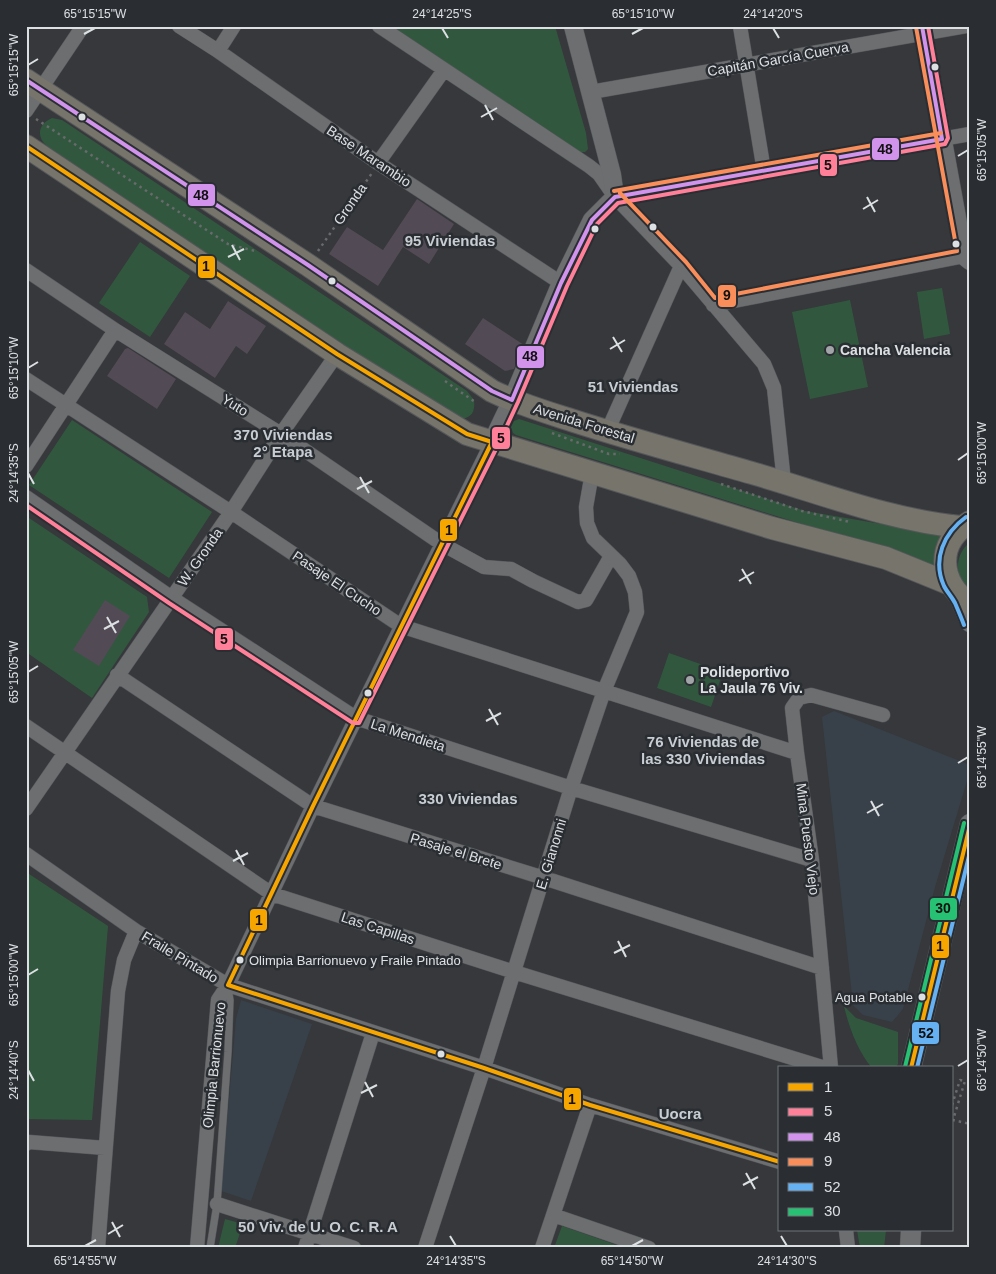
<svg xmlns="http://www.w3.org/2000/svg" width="996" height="1274" viewBox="0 0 996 1274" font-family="Helvetica,sans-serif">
	<rect width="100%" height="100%" fill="#36383b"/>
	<path fill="#384149" d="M834 711 970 765V771L935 887 903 1009 892 1022 863 1015 853 1005 822 717Z
		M241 1000 312 1024 251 1201 221 1191 236 1019Z"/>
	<path fill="#31583e" d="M392 26H555L586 133 588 149 585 152H580Z
		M52 118 62 120 467 391 474 400C476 418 466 420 451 418L47 146C36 137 38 124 52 118Z
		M140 242 190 276 150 337 99 303Z
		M942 288 950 334 924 339 917 292Z
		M850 300 868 387 810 399 792 312Z
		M519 419 805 511 946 535 938 570 802 524 516 435 513 433 511 427 514 421Z
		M72 420 212 512 169 578 29 485Z
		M26 516 147 597 149 612 92 698 26 652Z
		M970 542V594C955 579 953 556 970 542Z
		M669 653 723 672 711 707 657 688Z
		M26 872 108 926 92 1120 26 1119Z
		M844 1006 856 1018 898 1032V1064L895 1068H872C858 1051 849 1028 844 1006Z
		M225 1219 243 1224 235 1248H218Z
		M562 1226 625 1248H554Z
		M857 1230H886L884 1248H860Z"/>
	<path fill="#524a55" d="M417 199 454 224 429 264 403 247 378 286 329 254 347 227 383 250Z
		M228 301 266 326 247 354 236 346 215 378 164 344 185 312 210 329Z
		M483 318 524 345 514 369 505 371 465 344Z
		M128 348 176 379 157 409 107 376 125 349Z
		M105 600 130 616 99 666 73 650Z"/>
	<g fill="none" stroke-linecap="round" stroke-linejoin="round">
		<g stroke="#545659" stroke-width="8">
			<path id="service" d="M210 1248 217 1204 228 1052 230 1000 228 987"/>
		</g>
		<g stroke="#545659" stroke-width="15">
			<path id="minor" d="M179 26 218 51 378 163 561 283
				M379 26 589 166 599 174 615 197 681 266 764 364 774 388 784 482
				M740 26 764 171
				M218 51 234 26
				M591 92 966 26
				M26 111 83 26
				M378 163 444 70
				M615 197 970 134
				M26 270 115 330 281 434 442 544 484 567 511 569 533 581 578 602 586 600 611 556
				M713 305 970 255
				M26 379 231 512 401 626 797 753
				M607 432 681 266
				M26 466 115 330
				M26 497 172 598 356 718 571 788 812 860
				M117 675 313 806 544 878 822 968
				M26 726 272 894 514 972 825 1068
				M26 809 231 512 281 434 337 354
				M26 854 136 931 228 985 484 1068 590 1105 780 1162
				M831 1068 812 860 797 753 792 708 799 698 811 695 883 715
				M26 1144 29 1142 105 1148
				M217 1204 354 1248
				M553 1215 649 1248
				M846 1230 848 1248
				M98 1248 118 991 124 960 136 931
				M197 1248 218 1000 228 985 313 806 492 442
				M305 1248 373 1033
				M425 1248 484 1068 571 788 604 691 637 612 635 592 629 576 620 564 593 538 587 523 586 507 592 473
				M542 1248 590 1105"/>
		</g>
		<g stroke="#545659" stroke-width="19">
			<path id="tertiary" d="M922 26 964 256 970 261
				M492 442 512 400 561 283 592 220 615 197 612 175 573 26"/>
		</g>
		<g stroke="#545659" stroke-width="21">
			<path id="secondary" d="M959 596 970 622
				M911 1068 970 824
				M910 1248 911 1230"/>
		</g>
		<g stroke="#545659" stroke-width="24">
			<path id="primary" d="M26 80 308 265 492 391C518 404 546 412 574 421 633 440 693 456 752 473 822 493 889 520 961 527
				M26 146 337 354 467 434 772 528 886 558 950 584
				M970 522C935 543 939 582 970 604"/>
		</g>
		<path stroke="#686a6c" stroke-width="2.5" stroke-dasharray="2.5 4" stroke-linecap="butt" d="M36 119 228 244 255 251
			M318 251 372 173
			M445 381 475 402
			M552 433 609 454H620
			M721 484 802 511 850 522
			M952 1105 960 1080 965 1081 953 1120 970 1124"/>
		<use href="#service" stroke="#6c6e70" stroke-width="7"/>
		<use href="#minor" stroke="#6c6e70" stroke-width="14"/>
		<use href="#tertiary" stroke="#6c6e70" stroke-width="18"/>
		<use href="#secondary" stroke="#6c6e70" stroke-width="20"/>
		<use href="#primary" stroke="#76746b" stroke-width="22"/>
		<g stroke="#2a2e33" stroke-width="8">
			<path id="bus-1" d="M26 146 337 354 467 434 492 442 313 806 228 985 484 1068 590 1105 780 1162
				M911 1068 970 825"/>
		</g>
		<g stroke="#2a2e33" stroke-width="8">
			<path id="bus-2" d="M26 505 169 603 353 723H359L498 445 518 402 567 286 597 224 618 203 945 144 948 138 928 26"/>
		</g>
		<g stroke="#2a2e33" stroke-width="8">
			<path id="bus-3" d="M26 80 308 265 492 391 512 400 561 283 592 220 615 197 942 139 922 26"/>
		</g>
		<g stroke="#2a2e33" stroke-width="8">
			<path id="bus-4" d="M614 191 941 133
				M620 193 686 262 715 298 957 251 916 27"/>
		</g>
		<g stroke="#2a2e33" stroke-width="8">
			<path id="bus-5" d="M964 625C961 617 958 610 955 603 952 597 947 592 944 586 932 559 944 533 966 517
				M917 1068 970 852"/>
		</g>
		<g stroke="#2a2e33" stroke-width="8">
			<path id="bus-6" d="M905 1067 964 823"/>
		</g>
		<use href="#bus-1" stroke="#f7a600" stroke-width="4"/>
		<use href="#bus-2" stroke="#ff8098" stroke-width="4"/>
		<use href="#bus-3" stroke="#d193ec" stroke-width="4"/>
		<use href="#bus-4" stroke="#fa8e5a" stroke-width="4"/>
		<use href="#bus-5" stroke="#66b1f2" stroke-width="4"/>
		<use href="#bus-6" stroke="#26c172" stroke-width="4"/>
	</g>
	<path fill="none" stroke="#dce0e3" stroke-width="2" d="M442 28 448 38M773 28 779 38M84 34 95 28M632 34 643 28M28 65 38 59M485 105 493 120M481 117 497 108M958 156 968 150M867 197 875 212M863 209 878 200M232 245 240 260M228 257 244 249M613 337 622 352M610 349 625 340M28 368 38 362M958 460 968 453M28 473 34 484M360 477 369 493M357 489 372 481M742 569 751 584M739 581 754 572M107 617 116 633M104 629 119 621M28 672 38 666M489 709 498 725M486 721 501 713M958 763 968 757M871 801 879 816M867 813 883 804M236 850 244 865M233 861 248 853M618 941 626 957M614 953 630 945M28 975 38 969M958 1066 968 1060M28 1070 34 1081M365 1082 373 1097M361 1093 377 1085M746 1173 755 1189M743 1185 758 1177M112 1222 120 1237M108 1234 123 1225M450 1236 456 1246M781 1236 787 1246M85 1246 96 1240M632 1246 643 1240"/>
	<g fill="#dce0e3" stroke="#2a2e33" stroke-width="2">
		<circle cx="935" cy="67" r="4.5"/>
		<circle cx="82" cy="117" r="4.5"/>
		<circle cx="653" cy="227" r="4.5"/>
		<circle cx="595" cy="229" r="4.5"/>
		<circle cx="956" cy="244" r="4.5"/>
		<circle cx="332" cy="281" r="4.5"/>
		<circle cx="368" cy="693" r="4.5"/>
		<circle cx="240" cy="960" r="4.5"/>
		<circle cx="922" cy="997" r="4.5"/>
		<circle cx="441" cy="1054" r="4.5"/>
	</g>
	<g fill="#a2a5a8" stroke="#2a2e33" stroke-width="2">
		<circle cx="830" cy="350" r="5"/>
		<circle cx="690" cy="680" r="5"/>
	</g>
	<g text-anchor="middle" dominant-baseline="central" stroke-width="5" stroke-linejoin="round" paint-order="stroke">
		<g font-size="13" fill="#dce0e3" stroke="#2a2e33" text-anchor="start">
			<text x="249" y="960">Olimpia Barrionuevo y Fraile Pintado</text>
			<text x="913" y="997" text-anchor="end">Agua Potable</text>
		</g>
		<g font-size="14" fill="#dce0e3" stroke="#2a2e33">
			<text transform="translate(778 59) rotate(-10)">Capitán García Cuerva</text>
			<text transform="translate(369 156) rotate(34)">Base Marambio</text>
			<text transform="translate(350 204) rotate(-55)">Gronda</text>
			<text transform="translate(235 405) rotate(32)">Yuto</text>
			<text transform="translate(584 423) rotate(17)">Avenida Forestal</text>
			<text transform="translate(200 557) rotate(-55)">W. Gronda</text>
			<text transform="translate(337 583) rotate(34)">Pasaje El Cucho</text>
			<text transform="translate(408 735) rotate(18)">La Mendieta</text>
			<text transform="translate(808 839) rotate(83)">Mina Puesto Viejo</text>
			<text transform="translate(456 851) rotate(17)">Pasaje el Brete</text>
			<text transform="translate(551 854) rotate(-73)">E. Gianonni</text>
			<text transform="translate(378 928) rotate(18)">Las Capillas</text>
			<text transform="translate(180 957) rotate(31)">Fraile Pintado</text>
			<text transform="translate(214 1065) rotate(-84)">Olimpia Barrionuevo</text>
		</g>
		<g font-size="14" font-weight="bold" fill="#dce0e3" stroke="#2a2e33" text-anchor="start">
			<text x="840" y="350">Cancha Valencia</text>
			<text x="700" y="672">Polideportivo<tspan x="700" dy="16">La Jaula 76 Viv.</tspan></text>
		</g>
		<g font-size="15" font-weight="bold" fill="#c7cdd3" stroke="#2a2e33">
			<text x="450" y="240">95 Viviendas</text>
			<text x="633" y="386">51 Viviendas</text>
			<text x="283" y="434">370 Viviendas<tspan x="283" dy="17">2° Etapa</tspan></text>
			<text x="703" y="741">76 Viviendas de<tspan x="703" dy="17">las 330 Viviendas</tspan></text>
			<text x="468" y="798">330 Viviendas</text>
			<text x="680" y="1113">Uocra</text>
			<text x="318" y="1226">50 Viv. de U. O. C. R. A</text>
		</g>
	</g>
	<g stroke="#2a2e33" stroke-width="2">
		<rect x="871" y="137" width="29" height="24" rx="5" fill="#d193ec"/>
		<rect x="819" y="153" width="19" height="24" rx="5" fill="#ff8098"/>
		<rect x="187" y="183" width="29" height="24" rx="5" fill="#d193ec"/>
		<rect x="197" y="255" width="19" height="24" rx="5" fill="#f7a600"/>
		<rect x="717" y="284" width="20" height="24" rx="5" fill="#fa8e5a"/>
		<rect x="516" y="345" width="29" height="24" rx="5" fill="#d193ec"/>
		<rect x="491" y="426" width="20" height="24" rx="5" fill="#ff8098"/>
		<rect x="439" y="518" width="19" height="24" rx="5" fill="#f7a600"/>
		<rect x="214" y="627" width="20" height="24" rx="5" fill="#ff8098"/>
		<rect x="929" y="897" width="29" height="24" rx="5" fill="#26c172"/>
		<rect x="249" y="908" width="19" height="24" rx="5" fill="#f7a600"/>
		<rect x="931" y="934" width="19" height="25" rx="5" fill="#f7a600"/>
		<rect x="911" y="1021" width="29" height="24" rx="5" fill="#66b1f2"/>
		<rect x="563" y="1087" width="19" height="24" rx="5" fill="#f7a600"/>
	</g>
	<g font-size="14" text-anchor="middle" font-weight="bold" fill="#111">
		<text x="885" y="154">48</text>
		<text x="828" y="170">5</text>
		<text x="201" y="200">48</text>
		<text x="206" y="271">1</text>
		<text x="727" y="300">9</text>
		<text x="530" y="361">48</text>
		<text x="501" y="443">5</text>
		<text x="449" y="535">1</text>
		<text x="224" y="644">5</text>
		<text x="943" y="913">30</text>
		<text x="259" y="925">1</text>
		<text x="940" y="951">1</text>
		<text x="926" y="1038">52</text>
		<text x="572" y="1104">1</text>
	</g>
	<rect width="996" height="1274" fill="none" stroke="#2a2e33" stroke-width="55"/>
	<rect x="778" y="1066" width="175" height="165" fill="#2a2e33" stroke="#717579"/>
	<rect x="788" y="1083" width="25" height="8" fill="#f7a600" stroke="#717579"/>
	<text x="824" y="1092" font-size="15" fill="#dce0e3">1</text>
	<rect x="788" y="1108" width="25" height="8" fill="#ff8098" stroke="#717579"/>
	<text x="824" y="1116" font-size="15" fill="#dce0e3">5</text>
	<rect x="788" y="1133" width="25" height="8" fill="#d193ec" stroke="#717579"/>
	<text x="824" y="1142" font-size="15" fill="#dce0e3">48</text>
	<rect x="788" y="1158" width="25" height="8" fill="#fa8e5a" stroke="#717579"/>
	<text x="824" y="1166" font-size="15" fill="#dce0e3">9</text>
	<rect x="788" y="1183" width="25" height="8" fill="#66b1f2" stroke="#717579"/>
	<text x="824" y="1192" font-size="15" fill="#dce0e3">52</text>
	<rect x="788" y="1208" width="25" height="8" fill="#26c172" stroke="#717579"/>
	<text x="824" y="1216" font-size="15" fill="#dce0e3">30</text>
	<rect x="28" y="28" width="940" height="1218" fill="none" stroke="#dce0e3" stroke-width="2"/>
	<g font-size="12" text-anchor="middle" fill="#dce0e3">
		<text x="95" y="18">65°15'15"W</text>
		<text x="442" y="18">24°14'25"S</text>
		<text x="643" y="18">65°15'10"W</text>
		<text x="773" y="18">24°14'20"S</text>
		<text transform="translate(14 65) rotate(-90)" y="4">65°15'15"W</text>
		<text transform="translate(982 150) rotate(-90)" y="4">65°15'05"W</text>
		<text transform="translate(14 368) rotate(-90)" y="4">65°15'10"W</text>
		<text transform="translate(982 453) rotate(-90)" y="4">65°15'00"W</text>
		<text transform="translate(14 473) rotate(-90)" y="4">24°14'35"S</text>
		<text transform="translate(14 672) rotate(-90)" y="4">65°15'05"W</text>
		<text transform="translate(982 757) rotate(-90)" y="4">65°14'55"W</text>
		<text transform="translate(14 975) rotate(-90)" y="4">65°15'00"W</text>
		<text transform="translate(982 1060) rotate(-90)" y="4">65°14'50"W</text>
		<text transform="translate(14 1070) rotate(-90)" y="4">24°14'40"S</text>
		<text x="85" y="1265">65°14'55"W</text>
		<text x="456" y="1265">24°14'35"S</text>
		<text x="632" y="1265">65°14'50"W</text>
		<text x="787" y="1265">24°14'30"S</text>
	</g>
</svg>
